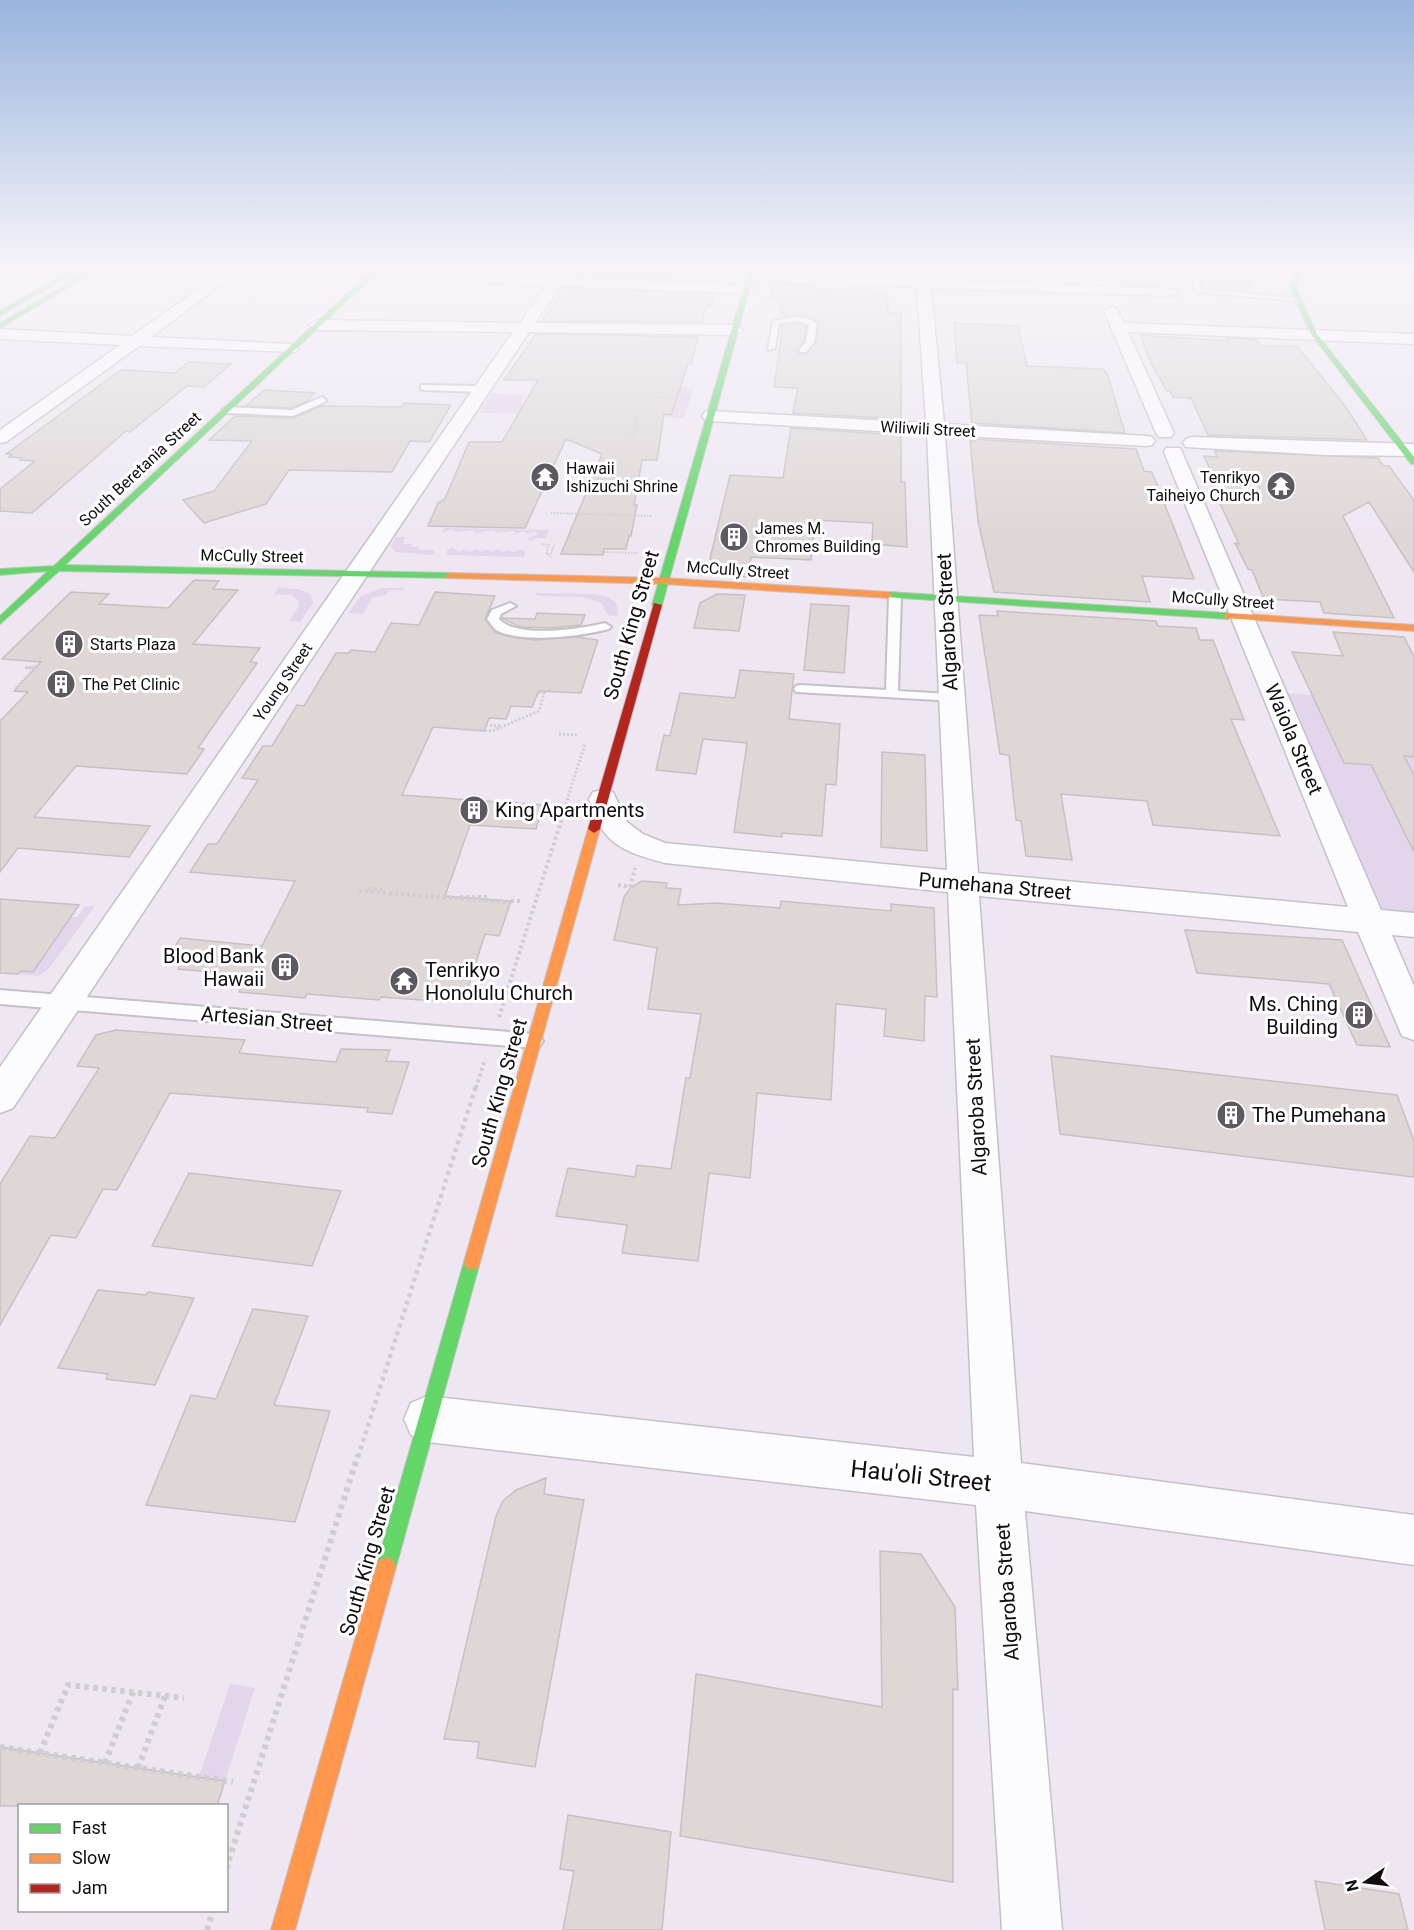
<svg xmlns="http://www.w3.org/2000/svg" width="1414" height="1930" viewBox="0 0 1414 1930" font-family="Roboto,sans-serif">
	<rect width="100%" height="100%" fill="#eee7f2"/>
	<path fill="#e3d5eb" d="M677 385 694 388 684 418 653 416 654 414 671 415Z
		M492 393 523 395 521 405 574 414 479 413Z
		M444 528 549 530 546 538H534L533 541 526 539 539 534 535 531 528 534 523 531 517 534 513 531 497 533 493 530 477 533 473 530 456 532 452 529 442 533Z
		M396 537H405L403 544H412L411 547H418V550H434V555L395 552 391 546Z
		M453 548 459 552 465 549 470 552 476 549 481 552 487 549 492 552 498 549 502 552 508 550 513 552 520 549 525 552 524 557 447 555V550Z
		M278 588 298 589 311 594 313 603 300 622 289 621 299 606 298 600 291 595 274 594Z
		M382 588H404L403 591 389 590 386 595 372 598 363 614 348 613 361 596Z
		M535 593 593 594 608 597 615 602 618 609 617 616 608 615 601 603 584 597 538 596Z
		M1286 693 1414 703V919L1385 916Z
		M85 906H95L48 970 38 976 18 974 21 971 33 972 71 917H77Z
		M230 1684 255 1688 225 1781 199 1777Z"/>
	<path fill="#ded7d6" stroke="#c6c0c2" stroke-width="1.5" d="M581 266H710L708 273H719L717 282 574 276Z
		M1210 266H1247L1250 292 1210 288Z
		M774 283 817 286V289L887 292 888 313H901V419L793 413 798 388 774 387 783 325 795 324 806 326 804 341 797 350 800 354H806L816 342 819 323 807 316 784 317 785 313H779L781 299H771Z
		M565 288 714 294 710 306H706L702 322 542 321Z
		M954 323 1018 326 1027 366 1103 369 1107 373 1125 433 972 423 966 363H957Z
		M536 334 698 337 691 364H688L671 415 664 414 657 460H642L634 505H637L631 536H629L626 549H604L603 555 561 554 602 454 566 439 525 528 428 526 438 503 445 499 469 442H502L538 380H504Z
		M1140 335 1228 341 1226 338 1257 340 1261 346H1297L1345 406 1367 440 1208 435 1191 398 1173 397 1170 391H1167L1152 365Z
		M188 362 231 364 204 387 187 386 130 432 126 431 32 513 0 511V489L35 461 20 460 22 458 9 457 12 454H6L121 370 175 373Z
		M264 390 315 393 307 401 292 408 246 406Z
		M404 403 451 405 429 442 410 441 392 472 289 470 266 504 204 523 183 500 214 491 252 441 209 440 235 416 293 418 321 406 401 407Z
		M791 428 901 435V482H905L907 547 872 544 873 523 815 520 811 560 751 557 748 577 736 576 710 559 730 475 783 478Z
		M974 439 1136 449 1144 471 1152 472 1194 579 1142 576 1150 602 994 592 978 521 970 441H975Z
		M1215 451 1378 458 1383 466H1389L1414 500V572L1369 502 1343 516 1394 618 1324 613 1320 602 1264 599 1252 570 1248 569 1235 543 1239 544 1206 474H1212L1204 456 1217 457Z
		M224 548 235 558 232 562H211Z
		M194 580 219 581 213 589 238 590 193 644 260 648 250 662 257 663 198 748 204 749 187 774 76 766 34 817 150 826 129 857 18 848 0 872V721L28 692 14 691 41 662 2 659 71 592 109 594 99 604 168 608Z
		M435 592 495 596 485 619 495 632 506 636 535 640 577 637 598 640 581 693 539 691 532 707 511 706 506 719 489 718 484 731 433 727 402 795 543 805 536 829 470 825 445 896 511 901 499 936 485 934 464 1000 451 999 449 1002 381 997 379 1000 307 994 305 998 239 992 247 975 178 969 181 963 166 962 180 938 262 946 295 881 190 872 208 844H217L258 780 242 778 263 746H272L297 705 304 706 336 653H349L351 650 375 652 391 623 419 625Z
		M717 594 745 595 739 631 694 628 700 603Z
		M811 604 849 606 844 673 804 670Z
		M997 611 1156 621 1158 626 1196 628 1200 640H1213L1244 720 1231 719 1280 836 1153 825 1147 801 1061 794 1072 860 1026 856 1021 821 1016 820 1009 755 1000 754 979 615 998 616Z
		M537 613 560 614 585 615 581 625 549 628 520 627 502 618 535 619Z
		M1333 632 1404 637 1414 657V757L1404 756 1414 775V852L1371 765 1344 763 1292 652 1343 656Z
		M740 670 794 674 789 719 840 724 836 785 826 784 822 836 782 833V837L734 832 747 743 703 739 696 774 656 770 664 735 670 736 680 693 735 698Z
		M882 752 925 755 927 851 881 847Z
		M642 881 667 883 666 888 681 889 678 905 715 903 780 908 781 901 891 911V904L934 908 937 997 925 996 924 1041 884 1036 886 1009 836 1004 831 1100 757 1093 750 1178 709 1173 698 1261 622 1253 627 1225 556 1216 568 1168 635 1177 637 1165 671 1169 686 1078H690L701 1014 648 1009 657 948 614 940 624 897 631 887Z
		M0 899 79 905 33 972 21 971 18 974 0 973Z
		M1185 930 1342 940 1390 1047 1357 1045 1329 984 1197 973Z
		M116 1030 245 1040 239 1053 336 1062 341 1049 390 1050 386 1061 409 1062 392 1114 367 1112 368 1108 170 1093 117 1190 103 1189 76 1238 51 1235 0 1325V1184L30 1136 55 1138 99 1068 77 1066 96 1035Z
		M1051 1056 1397 1095 1414 1141V1177L1060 1134Z
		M189 1173 341 1191 312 1266 152 1246Z
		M98 1290 146 1295 148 1292 194 1298 155 1385 106 1379 108 1374 58 1368Z
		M253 1309 308 1316 274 1405 330 1411 295 1522 146 1505 191 1395 216 1399Z
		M546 1478 544 1494 584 1500 535 1767 477 1758 479 1742 444 1739 496 1516 503 1501 516 1490Z
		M880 1551 921 1554 955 1607 958 1690 953 1689V1882L680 1836 696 1674 882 1707Z
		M0 1747 138 1768 225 1781 217 1806H0Z
		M568 1815 671 1832 662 1930H563L574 1871 560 1869Z
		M1315 1881 1399 1894 1408 1930H1325Z"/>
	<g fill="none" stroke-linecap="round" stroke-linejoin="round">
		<g stroke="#c5c0c8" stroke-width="4">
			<path id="lane" d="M1191 269 1196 270 1201 289 1302 299 1298 301 1196 292Z
				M795 317 807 318 817 324 814 342 806 352H800L799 350 806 342 809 325C800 320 790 321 779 324L775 348 768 350 773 321Z
				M421 385 482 386 486 389 482 392 424 390 421 389Z
				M322 397 326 400 325 402 293 416 226 413 222 410 226 407 292 410Z
				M895 593 901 596 898 691 951 694 957 698 956 701 796 692 794 689 796 686 800 685 886 690 889 596Z
				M510 603 516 606 501 614 499 619C517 639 580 629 605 623L611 627 609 629C583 636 520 644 496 630 493 628 490 622 487 619L492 610Z
				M0 990 534 1034 540 1036 543 1041 540 1046 534 1048 0 1004Z"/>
		</g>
		<g stroke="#c5c0c8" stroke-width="3">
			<path id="street" d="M231 266H246L151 337 290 344 298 349 296 352 139 346 6 442 0 443V430L120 345 0 339V329L132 336Z
				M559 266H572L565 278 747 285 754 289 747 293 560 286 535 323 735 325 743 330 735 335 529 332 13 1108 0 1113V1067L513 332 317 330 309 325 317 320 520 323 546 285 373 278 366 274 373 270 552 277Z
				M750 273 1176 289 1178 292 1176 295 1171 296 931 288 944 424 1146 436 1152 437 1155 441 1152 445 1146 446 945 435 978 873 1348 907 1164 452 1166 448H1180L1182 452 1381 910 1414 913V937L1392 935 1414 986V1040L1402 1036 1358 932 979 896 1021 1463 1414 1515V1565L1025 1511 1062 1930H1002L976 1505 427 1442 411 1435 404 1419 411 1403 427 1396 974 1457 948 892 665 863C624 852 601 844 589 799L593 792 603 790 613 792 627 822 643 834 665 843 947 870 927 434 711 421 705 420 702 416 705 412 711 411 926 423 917 287 745 280 743 277Z
				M1111 307 1116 308 1124 323 1414 334V344L1128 332 1174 433 1171 437H1159L1156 433 1104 311Z
				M1192 437 1414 444V456L1327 455 1186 447 1183 443 1186 439Z"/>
		</g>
		<g stroke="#c5c0c8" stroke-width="2">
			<path id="fast" d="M77 266H85L0 316V311Z
				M98 266H105L0 328V323Z
				M377 266H384L65 565 450 573 455 576 453 578 59 571 0 624V616L48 571 0 575V569L54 566Z
				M750 266H756L662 605 654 607 652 605Z
				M1297 266H1303L1296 288 1317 334 1414 457V464H1411L1311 334 1290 288Z
				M888 592 1228 613 1233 616 1228 619 885 597V593Z
				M472 1254 478 1256 480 1262 396 1567 393 1574 386 1577 379 1574 376 1567 464 1262 466 1256Z"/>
		</g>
		<g stroke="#c5c0c8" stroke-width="2">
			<path id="slow" d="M450 573 664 578 888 592 893 595 888 598 664 584 447 578 445 576Z
				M1228 613 1414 625V631L1225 618 1223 616Z
				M594 825 600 829 480 1262 478 1268 472 1270 466 1268 464 1262 588 829Z
				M386 1557 393 1560 396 1567 295 1930H271L376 1567 379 1560Z"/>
		</g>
		<g stroke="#c5c0c8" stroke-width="2">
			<path id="jam" d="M654 603 662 605 600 829 594 833 588 829Z"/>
		</g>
		<path stroke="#cfcdd0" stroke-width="1.5" stroke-dasharray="1.5 1.5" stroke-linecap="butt" d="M654 382V385
			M591 394 624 396
			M656 397 690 399"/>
		<path stroke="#cfcdd0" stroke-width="2" stroke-dasharray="1.5 1.5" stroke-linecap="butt" d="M631 441 638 426 635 425 637 417
			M571 476 605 479
			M597 480 663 481
			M551 513 652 516
			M542 544 549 545 546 554H550
			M604 552 638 553
			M550 557 554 545"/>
		<path stroke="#cfcdd0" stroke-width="3" stroke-dasharray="2 2" stroke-linecap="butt" d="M424 615 433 597
			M35 668H25L37 666
			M16 688 35 668
			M486 725 501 726
			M461 729 492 731 539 711 544 693 538 692
			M559 734 577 735
			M567 800 585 744"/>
		<path stroke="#cfcdd0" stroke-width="4" stroke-dasharray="3 3" stroke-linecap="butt" d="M618 885 630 887 635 868
			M359 891 507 902
			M369 891 370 889 385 890
			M460 897H487L485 901
			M511 901H522
			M499 1017 568 799
			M476 1088 485 1059"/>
		<path stroke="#cfcdd0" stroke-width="4.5" stroke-dasharray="4 4" stroke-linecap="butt" d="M358 1457 476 1086"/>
		<path stroke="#cfcdd0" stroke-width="6" stroke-dasharray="4.5 4.5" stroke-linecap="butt" d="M0 1747 233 1782
			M40 1753 68 1685 184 1698
			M105 1763 133 1692
			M138 1768 165 1696
			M226 1869 358 1455
			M207 1930 213 1910"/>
		<use href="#lane" fill="#fcfbfd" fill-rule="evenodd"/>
		<use href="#street" fill="#fcfbfd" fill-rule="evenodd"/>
		<use href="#fast" fill="#63d668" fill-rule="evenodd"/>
		<use href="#slow" fill="#ff974d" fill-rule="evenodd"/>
		<use href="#jam" fill="#b3261e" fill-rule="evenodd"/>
	</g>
	<linearGradient id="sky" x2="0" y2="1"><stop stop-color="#99b4dd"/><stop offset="0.5" stop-color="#f7f4f9"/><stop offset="1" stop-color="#f7f4f9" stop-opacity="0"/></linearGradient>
	<rect width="1414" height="537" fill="url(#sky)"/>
	<defs>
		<g id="temple-disc" transform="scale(1.5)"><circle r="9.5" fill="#5e5960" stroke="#fff"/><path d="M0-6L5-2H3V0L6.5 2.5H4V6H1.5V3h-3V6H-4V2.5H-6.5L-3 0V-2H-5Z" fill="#fff"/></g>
		<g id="building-disc" transform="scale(1.5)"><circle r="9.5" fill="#5e5960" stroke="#fff"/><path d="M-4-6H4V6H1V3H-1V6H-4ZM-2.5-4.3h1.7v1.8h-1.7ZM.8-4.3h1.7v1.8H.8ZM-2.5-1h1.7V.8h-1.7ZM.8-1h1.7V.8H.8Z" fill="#fff"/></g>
	</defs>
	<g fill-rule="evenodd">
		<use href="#temple-disc" x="545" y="477"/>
		<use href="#temple-disc" x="1281" y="486"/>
		<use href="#building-disc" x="734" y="537"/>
		<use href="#building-disc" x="69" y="644"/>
		<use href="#building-disc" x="61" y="684"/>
		<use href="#building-disc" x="474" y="810"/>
		<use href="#building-disc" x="285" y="967"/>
		<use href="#temple-disc" x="404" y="981"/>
		<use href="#building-disc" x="1359" y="1015"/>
		<use href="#building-disc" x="1231" y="1115"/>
	</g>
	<g text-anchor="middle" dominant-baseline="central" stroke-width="6" stroke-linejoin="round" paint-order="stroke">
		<g font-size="16" fill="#100c12" stroke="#fff">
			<text transform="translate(928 429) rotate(3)">Wiliwili Street</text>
			<text transform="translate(140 469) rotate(-43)">South Beretania Street</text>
			<text transform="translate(252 556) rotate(1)">McCully Street</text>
			<text transform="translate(738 570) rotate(4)">McCully Street</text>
			<text transform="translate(1223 600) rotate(4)">McCully Street</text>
			<text transform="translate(283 682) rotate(-56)">Young Street</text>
		</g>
		<g font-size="16" fill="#100c12" stroke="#fff" text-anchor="start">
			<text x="566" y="468">Hawaii<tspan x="566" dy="18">Ishizuchi Shrine</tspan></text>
			<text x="1260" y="477" text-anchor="end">Tenrikyo<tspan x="1260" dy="18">Taiheiyo Church</tspan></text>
			<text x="755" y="528">James M.<tspan x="755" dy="18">Chromes Building</tspan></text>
			<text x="90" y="644">Starts Plaza</text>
			<text x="82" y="684">The Pet Clinic</text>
		</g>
		<g font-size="20" fill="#100c12" stroke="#fff">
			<text transform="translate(947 622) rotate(-93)">Algaroba Street</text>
			<text transform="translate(631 625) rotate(-74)">South King Street</text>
			<text transform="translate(1294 739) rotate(67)">Waiola Street</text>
			<text transform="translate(995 886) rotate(5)">Pumehana Street</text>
			<text transform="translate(267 1019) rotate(5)">Artesian Street</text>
			<text transform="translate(499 1093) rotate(-74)">South King Street</text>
			<text transform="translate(976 1107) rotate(-93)">Algaroba Street</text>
			<text transform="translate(367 1561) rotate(-74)">South King Street</text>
			<text transform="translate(1007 1592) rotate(-94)">Algaroba Street</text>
		</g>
		<g font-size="20" fill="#100c12" stroke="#fff" text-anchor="start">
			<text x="495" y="810">King Apartments</text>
			<text x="264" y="956" text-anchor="end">Blood Bank<tspan x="264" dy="23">Hawaii</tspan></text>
			<text x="425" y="970">Tenrikyo<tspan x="425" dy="23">Honolulu Church</tspan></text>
			<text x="1338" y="1004" text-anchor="end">Ms. Ching<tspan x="1338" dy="23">Building</tspan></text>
			<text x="1252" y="1115">The Pumehana</text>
		</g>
		<g font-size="24" fill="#100c12" stroke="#fff">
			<text transform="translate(921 1476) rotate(6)">Hau'oli Street</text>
		</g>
	</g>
	<rect x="18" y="1804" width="210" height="108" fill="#ffffff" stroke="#9f9ea0" stroke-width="1.5"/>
	<rect x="30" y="1824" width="30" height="9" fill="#63d668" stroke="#9f9ea0" stroke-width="1.5"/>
	<text x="72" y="1834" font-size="18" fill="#100c12">Fast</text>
	<rect x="30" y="1854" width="30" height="9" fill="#ff974d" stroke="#9f9ea0" stroke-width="1.5"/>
	<text x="72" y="1864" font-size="18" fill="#100c12">Slow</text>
	<rect x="30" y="1884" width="30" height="9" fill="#b3261e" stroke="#9f9ea0" stroke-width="1.5"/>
	<text x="72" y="1894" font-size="18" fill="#100c12">Jam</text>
	<g transform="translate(1366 1882) rotate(256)" stroke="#ffffff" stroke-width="4.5" paint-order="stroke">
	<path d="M0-4.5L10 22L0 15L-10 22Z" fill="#100c12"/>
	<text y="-9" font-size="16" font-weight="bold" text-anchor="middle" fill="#100c12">N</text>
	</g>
</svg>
